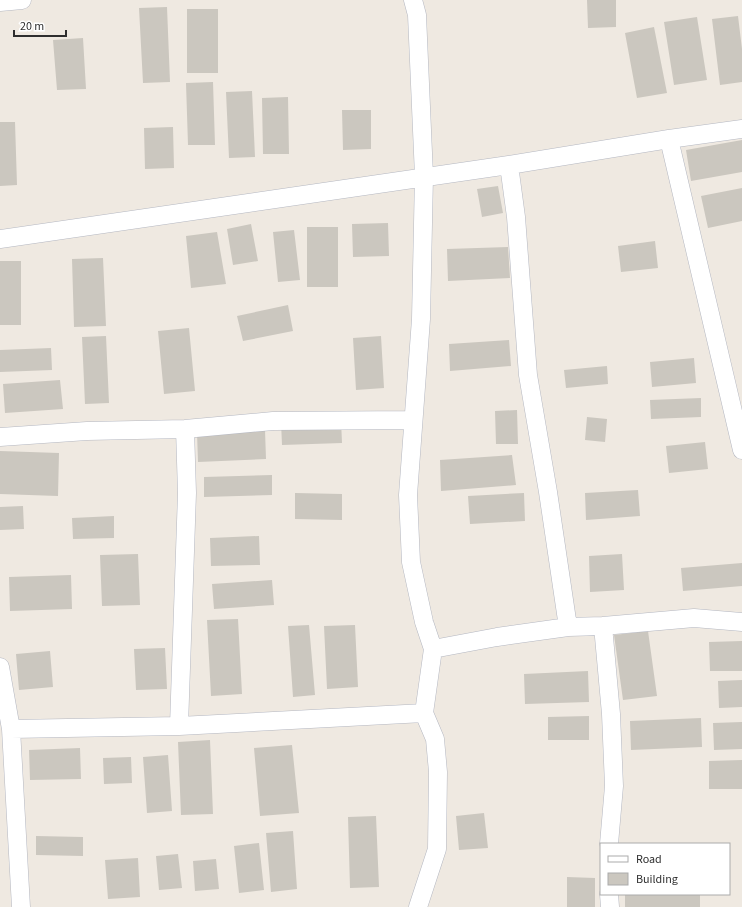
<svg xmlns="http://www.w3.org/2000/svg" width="742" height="907" viewBox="0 0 742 907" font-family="'Source Sans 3',sans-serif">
	<rect width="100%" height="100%" fill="#efe9e1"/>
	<path fill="#cbc7bf" d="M587 0H616V27L588 28Z
		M167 7 170 82 143 83 139 8Z
		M187 9H218V73H187Z
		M738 16 742 49V82L720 85 712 19Z
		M697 17 707 80 674 85 664 22Z
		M654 27 667 93 637 98 625 33Z
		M83 38 86 89 57 90 53 40Z
		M213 82 215 145H188L186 83Z
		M252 91 255 157 229 158 226 92Z
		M288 97 289 154H263L262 98Z
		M342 110H371V149L343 150Z
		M0 122H15L17 185 0 186Z
		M173 127 174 168 145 169 144 128Z
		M742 140V172L691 181 686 150Z
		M498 186 503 213 482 217 477 189Z
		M742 188V221L708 228 701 196Z
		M388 223 389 256 353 257 352 224Z
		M251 224 258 261 233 265 227 229Z
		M307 227H338V287H307Z
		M294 230 300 280 278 282 273 232Z
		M217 232 226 284 191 288 186 236Z
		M655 241 658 268 621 272 618 246Z
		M508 247 510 278 448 281 447 249Z
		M103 258 106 326 74 327 72 259Z
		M0 261H21V325H0Z
		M288 305 293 331 243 341 237 316Z
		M189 328 195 391 164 394 158 331Z
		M106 336 109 403 85 404 82 337Z
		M381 336 384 388 356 390 353 338Z
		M509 340 511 366 450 371 449 344Z
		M51 348 52 370 0 372V350Z
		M694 358 696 383 652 387 650 362Z
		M607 366 608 384 566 388 564 370Z
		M60 380 63 409 5 413 3 384Z
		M701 398V417L651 419 650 400Z
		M517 410 518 444H496L495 411Z
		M587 417 607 419 605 442 585 440Z
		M341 420 342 443 282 445 281 422Z
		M265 430 266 459 198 462 197 432Z
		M705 442 708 469 669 473 666 446Z
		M0 451 59 453 58 496 0 494Z
		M512 455 516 485 441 491 440 460Z
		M272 475V495L204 497V477Z
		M638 490 640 516 586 520 585 493Z
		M295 493 342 494V520L295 519Z
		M524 493 525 521 470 524 468 496Z
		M23 506 24 529 0 530V507Z
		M114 516V538L73 539 72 518Z
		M259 536 260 565 211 566 210 538Z
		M138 554 140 605 102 606 100 555Z
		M622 554 624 590 590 592 589 556Z
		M742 563V586L683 591 681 568Z
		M71 575 72 609 10 611 9 577Z
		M272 580 274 605 214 609 212 584Z
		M238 619 242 694 211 696 207 620Z
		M309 625 315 695 293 697 288 626Z
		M355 625 358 687 327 689 324 626Z
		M648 631 657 696 623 700 614 635Z
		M742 641V671H710L709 642Z
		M165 648 167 689 136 690 134 649Z
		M50 651 53 687 19 690 16 654Z
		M588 671 589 702 525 704 524 674Z
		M742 680V707L719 708 718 681Z
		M589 716V740H548V717Z
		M701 718 702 747 631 750 630 721Z
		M742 722V749L714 750 713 723Z
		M210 740 213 814 181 815 178 742Z
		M292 745 299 813 260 816 254 748Z
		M80 748 81 779 30 780 29 750Z
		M168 755 172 811 147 813 143 757Z
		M131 757 132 783 104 784 103 758Z
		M742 760V789H709V761Z
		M484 813 488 848 459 850 456 816Z
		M376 816 379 887 350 888 348 817Z
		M293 831 297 889 271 892 266 833Z
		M36 836 83 837V856L36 855Z
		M259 843 264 890 239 893 234 846Z
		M178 854 182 888 159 890 156 856Z
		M138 858 140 897 108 899 105 860Z
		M216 859 219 889 195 891 193 861Z
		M567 877 595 878V907H567Z
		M625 894H700V907H625Z"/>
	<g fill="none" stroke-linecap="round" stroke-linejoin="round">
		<g stroke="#b4b7c1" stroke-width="19">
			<path id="minor" d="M413 0 417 15 424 176 421 319 408 495 411 562 424 622 433 649 424 713 435 739 438 772 437 849 418 907
				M0 2 22 0
				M669 139 742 450
				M509 165 516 217 528 375 548 492 568 627
				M0 239 509 165 669 139 742 129
				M0 437 87 431 185 429 273 421 413 420
				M603 626 611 714 614 786 609 844
				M433 649 497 637 568 627 603 626 694 618 742 622
				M0 667 11 729 21 907
				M179 726 187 493 185 429
				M11 729 179 726 424 713
				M609 894 610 907"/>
		</g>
		<use href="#minor" stroke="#fff" stroke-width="18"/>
	</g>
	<rect x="600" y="843" width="130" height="52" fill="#ffffff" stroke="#ababab"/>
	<rect x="608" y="856" width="20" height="6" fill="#ffffff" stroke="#ababab"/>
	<text x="636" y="863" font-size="12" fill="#2e2e2e">Road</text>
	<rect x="608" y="873" width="20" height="12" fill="#cbc7bf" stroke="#ababab"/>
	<text x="636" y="883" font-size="12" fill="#2e2e2e">Building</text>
	<path d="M14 30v6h52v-6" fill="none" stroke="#2e2e2e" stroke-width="2"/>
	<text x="20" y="30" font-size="12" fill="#2e2e2e" stroke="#ffffff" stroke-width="3" paint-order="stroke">20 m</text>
</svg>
